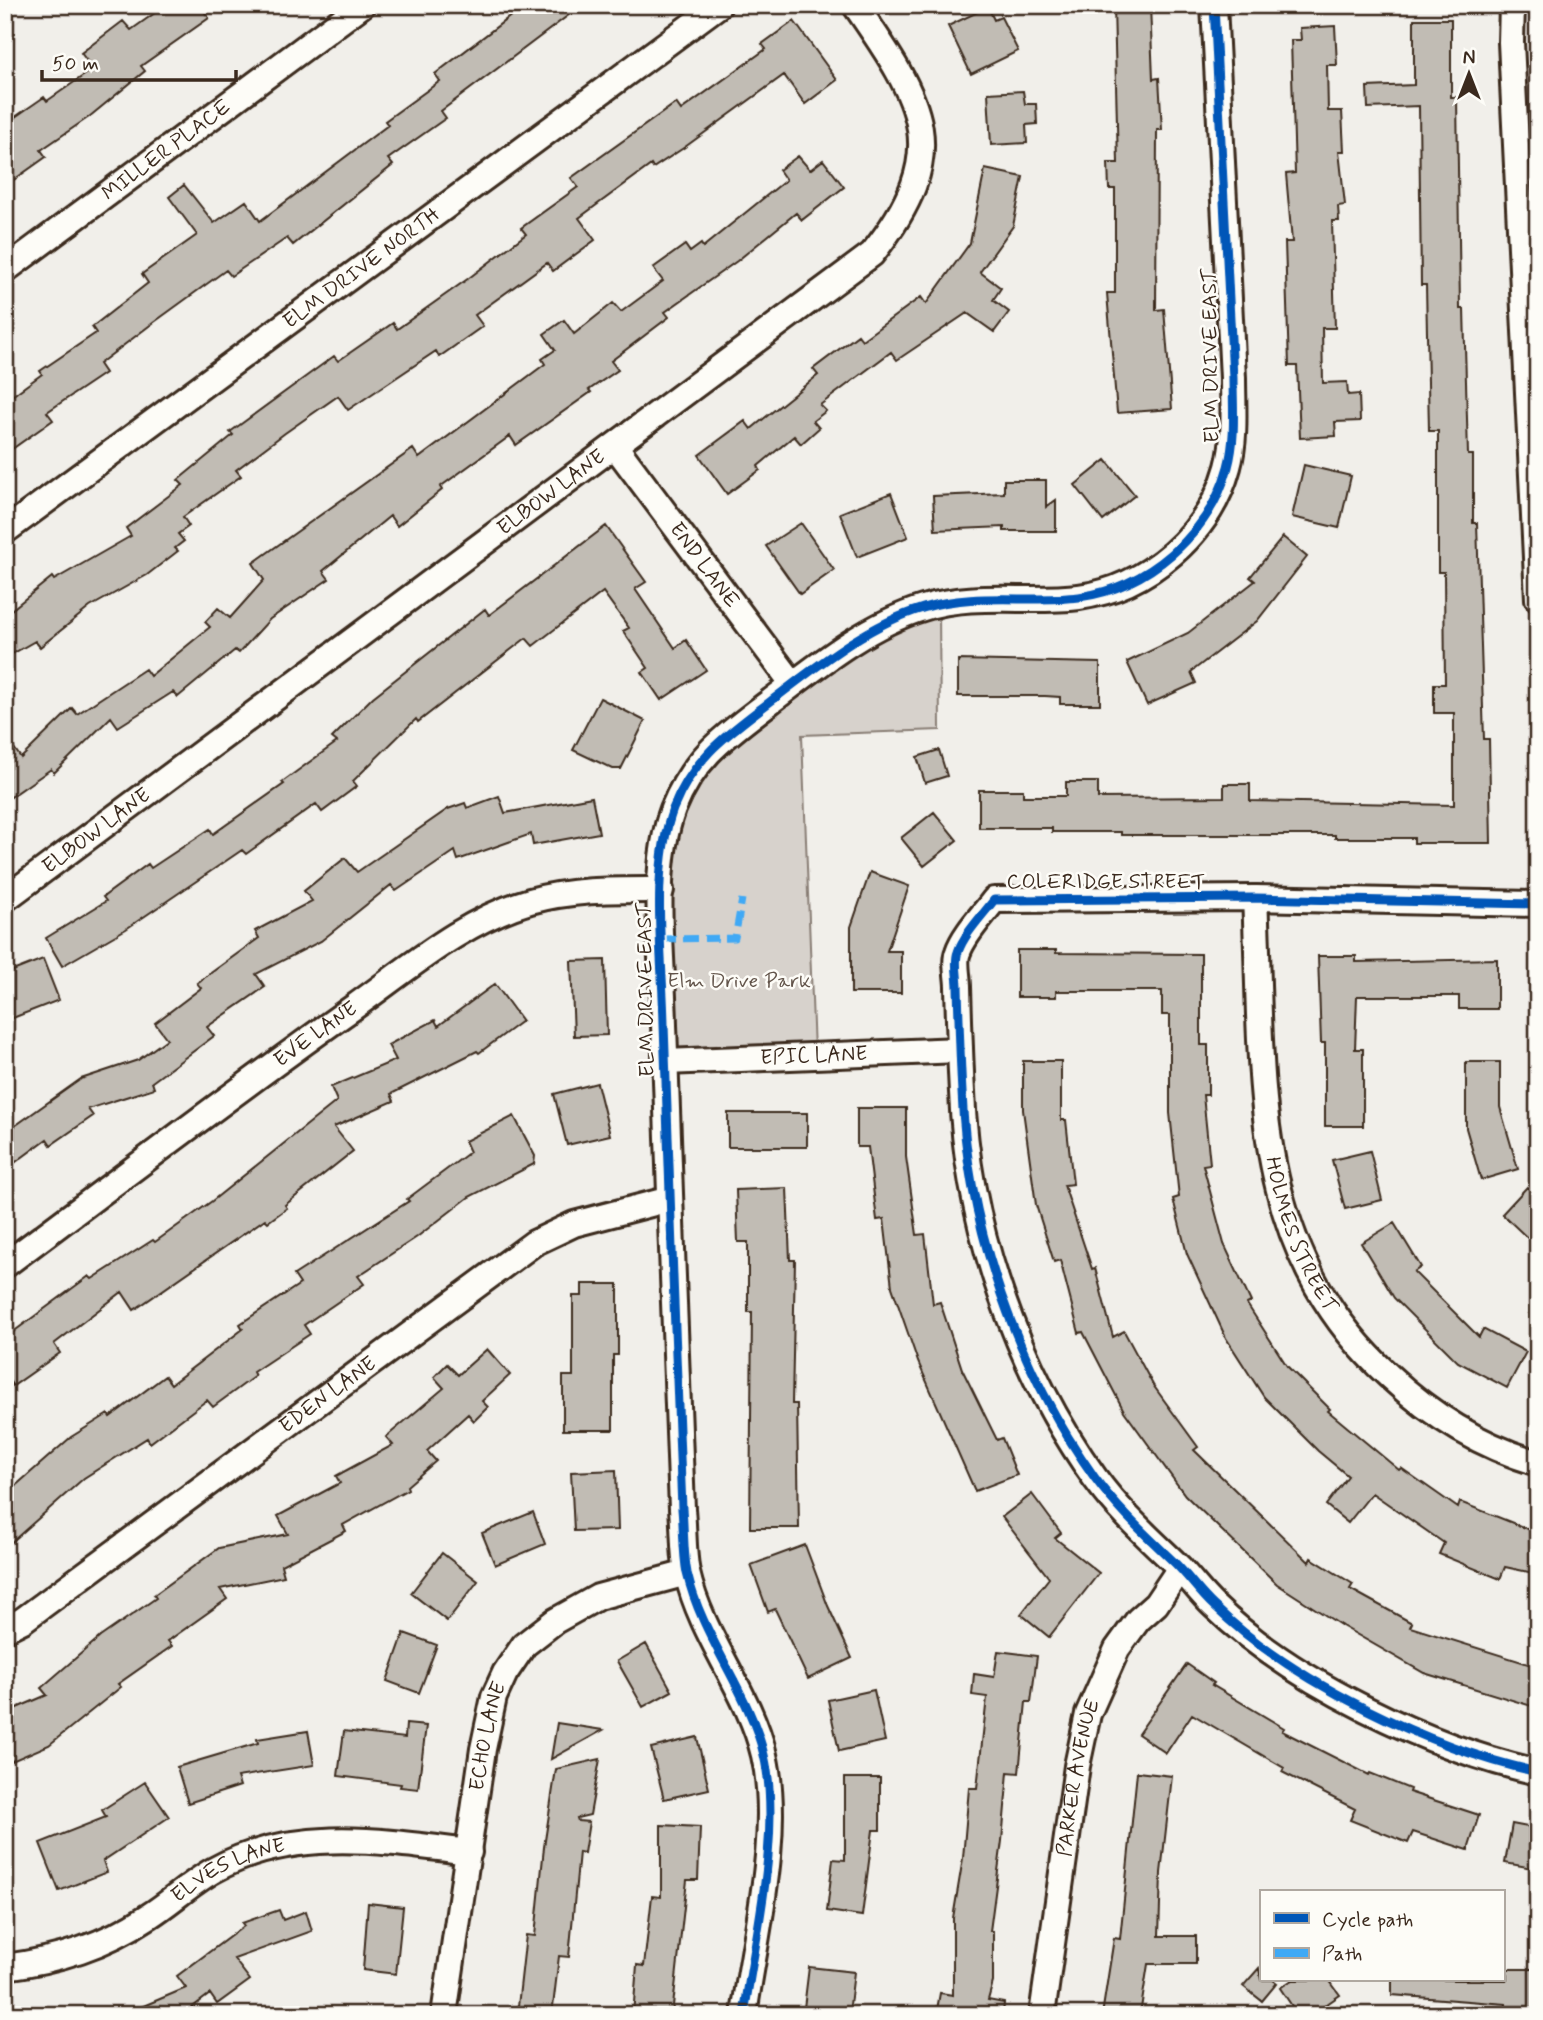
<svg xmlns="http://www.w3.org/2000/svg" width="1543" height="2020" viewBox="0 0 1543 2020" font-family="Mynerve,sans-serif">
	<rect width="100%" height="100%" fill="#f1efea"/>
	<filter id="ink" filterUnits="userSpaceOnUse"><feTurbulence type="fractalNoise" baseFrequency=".0143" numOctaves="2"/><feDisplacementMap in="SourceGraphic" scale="14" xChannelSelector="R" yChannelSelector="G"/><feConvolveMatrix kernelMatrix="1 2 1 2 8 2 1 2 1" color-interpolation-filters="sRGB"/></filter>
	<g filter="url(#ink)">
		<path fill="#d7d2cc" stroke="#897e75" stroke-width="2" d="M939 609 940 730 802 735 814 1052 670 1058 668 843 713 751 879 629Z"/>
		<path fill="#c1bcb4" stroke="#3b2a1e" stroke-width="2" d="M166 5H199L209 18 141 66 145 71 89 117 41 150 46 157 5 186V124L44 97 47 101 93 69 81 53 123 21 131 30Z
			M525 5H582L441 111 446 118 388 159 393 165 293 245 287 238 231 276 226 270 153 323 99 364 105 373 47 412 53 420 5 454V401L42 374 40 371 96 333 92 327 148 283 142 274 197 235 169 197 184 185 214 223 246 201 260 221 388 125 385 121 440 81 435 74Z
			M1150 5 1153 79 1159 78 1162 130H1157L1156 310 1164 309 1172 409 1117 413 1107 293H1115V189H1109L1108 163H1118L1114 6Z
			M988 7 994 20 1001 17 1018 51 971 74 948 26Z
			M1414 19H1451V97H1457L1460 309H1464L1468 455H1473V523H1477L1484 739H1489L1491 843H1414V838H1335V835H1121V832H1052V828H979V790H1023V796H1066V782H1098V798L1224 797V784H1250V801L1454 805V713H1434V684H1445L1444 572H1438V431H1429L1426 285H1421L1419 106 1368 108 1367 87 1414 85Z
			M794 21 837 80 805 104 784 75 685 147 653 168 651 165 579 218 595 240 553 271 547 263 475 315 483 326 439 357 436 351 348 410 338 396 285 433 236 470 241 476 183 517 189 526 178 534 184 541 175 548 178 551 147 575 90 607 40 647 35 641 5 658V615L52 577 54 580 131 536 126 528 183 485 178 480 233 435 230 432 334 356 338 361 393 323 397 329 469 278 526 234 521 228 578 187 571 178 676 103 681 110 766 49 762 44Z
			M1335 26 1337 65H1327L1328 111H1342L1344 151H1339L1345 205 1338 206 1339 221H1332L1335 328H1322L1323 383 1347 382 1348 395 1359 394 1360 421 1335 422 1336 436 1300 438 1297 366H1289L1285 242H1292L1286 174 1295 173 1291 40H1301L1300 28Z
			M1023 91 1025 104H1036L1037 124 1026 125 1027 143 991 145 988 93Z
			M798 156 810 170 823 160 844 187 802 220 796 213 737 261 665 312 669 317 611 361 618 370 589 390 591 392 516 445 510 436 440 487 442 490 397 526 390 516 323 571 329 579 270 619 239 653 235 650 178 697 173 692 118 727 111 717 54 773 51 769 5 801V735L21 758 72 708 77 714 145 669 150 676 210 627 205 622 218 608 230 618 264 580 253 563 413 449 419 458 545 364 542 359 555 350 544 334 564 320 574 334 613 303 621 312 663 281 653 268 685 245 690 252 701 244 703 247 786 180 779 170Z
			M985 169 1023 177 1013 226 980 272 1001 288 993 300 1009 312 994 332 967 313 897 360 891 352 820 405 826 411 813 421 819 428 801 444 794 436 758 466 760 470 727 494 699 455 745 421 751 429 818 375 813 369 858 335 862 340 921 297 926 304 970 243Z
			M1106 460 1135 495 1103 521 1075 485Z
			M1304 465 1351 476 1339 528 1292 517Z
			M1004 480H1046V507L1056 500V531H1004V527L935 530 933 496 1004 493Z
			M891 493 908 537 857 557 840 513Z
			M801 523 834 570 800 594 766 546Z
			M606 526 646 582 635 589 675 648 686 640 706 670 661 700 642 672 648 668 623 631 629 628 603 592 533 646 526 638 418 722 416 719 353 781 357 786 322 812 316 804 246 854 242 850 126 929 62 966 46 938 106 901 103 897 148 864 151 868 210 829 213 834 284 784 282 782 337 742 332 738 373 697 485 609 489 615Z
			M1283 537 1307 557 1257 621 1191 672 1196 683 1147 705 1127 662 1188 633 1255 581 1250 577Z
			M958 660 1100 663V704H1060V697L1045 696H958Z
			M600 698 645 721 621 769H613L573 750Z
			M939 750 947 776 925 783 917 757Z
			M499 796 505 813 592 797 599 833 533 845 531 834 458 860 455 851 396 891 391 885 321 941 256 974 265 987 207 1027 214 1036 152 1082 154 1088 88 1109 93 1116 51 1145 47 1139 5 1170V1133L81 1079 138 1060 167 1039 155 1023 201 988 197 983 259 938 255 931 312 901 304 891 345 858 357 872 448 809 465 803 467 808Z
			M934 812 957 840 924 866 901 838Z
			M870 872 909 886 887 951H901V993H851V927Z
			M1017 950H1056V953L1201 954V1045H1208V1095H1203L1210 1164 1203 1165 1224 1244 1251 1302 1247 1304 1287 1366 1330 1409 1328 1411 1399 1470 1401 1468 1458 1508 1460 1502 1538 1533V1574L1505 1567 1500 1579 1439 1554 1444 1543 1372 1493 1348 1523 1326 1505 1348 1476 1318 1451 1264 1397 1226 1338 1187 1254 1173 1199 1179 1197 1170 1113V1015H1162V991H1056V997H1017Z
			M1318 956H1356V962L1497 959V1009H1459V996H1357L1355 1049H1363V1126H1325V1043H1321Z
			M43 959 59 1000 5 1021V974Z
			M605 960 607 1035 574 1036 571 961Z
			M495 984 522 1021 479 1053 477 1051 391 1094 394 1101 334 1127 353 1151 285 1205 287 1208 268 1222 265 1219 134 1310 122 1292 54 1344 60 1353 13 1386 5 1375V1338L89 1276 92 1279 153 1240 155 1242 212 1201 337 1101 331 1087 396 1060 388 1045 435 1020 438 1026Z
			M1023 1061H1061V1120H1066L1073 1184 1064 1185 1092 1269 1095 1268 1113 1337 1124 1331 1153 1385 1198 1447 1194 1450 1309 1562 1311 1558 1353 1584 1350 1589 1412 1623 1410 1627 1538 1667V1708L1424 1673 1342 1626 1277 1584 1185 1495 1124 1411 1083 1332 1079 1333 1060 1260 1054 1262 1036 1205 1023 1110Z
			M1466 1062H1500V1107L1518 1169 1481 1180 1466 1128Z
			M597 1083 610 1135 567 1145 554 1094Z
			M857 1108H906V1157L917 1235 925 1234 933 1304 940 1302 962 1369 997 1440 1002 1438 1017 1475 975 1491 918 1362 892 1287 884 1219 877 1220 868 1147H857Z
			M728 1113H807V1147H728Z
			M514 1116 535 1156 534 1164 469 1197 417 1237 358 1276 364 1284 304 1325 310 1334 253 1372 255 1376 213 1407 207 1400 150 1443 147 1438 84 1478 5 1548V1495L71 1437 108 1414 110 1417 165 1376 171 1384 243 1329 240 1324 300 1284 294 1275 409 1201 407 1199 470 1152 465 1141Z
			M1370 1151 1382 1200 1345 1209 1332 1160Z
			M1527 1187 1538 1197V1248L1502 1214Z
			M787 1188 790 1260H795L792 1404H797L799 1528H750L752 1312H748V1242H738L736 1190Z
			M1394 1223 1421 1267 1414 1272 1479 1337 1483 1329 1526 1352 1507 1388 1458 1362 1394 1298 1361 1243Z
			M582 1284H618V1355H613V1430H563V1376H573V1296H582Z
			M487 1349 510 1375 482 1401 488 1407 474 1421 468 1414 427 1451 436 1461 407 1486 408 1489 343 1525 346 1531 281 1565 284 1576 220 1589 227 1599 168 1641 172 1646 118 1684 121 1687 49 1745 5 1764V1713L47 1695 41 1688 100 1637 156 1598 154 1595 219 1548 288 1534 278 1516 340 1483 336 1476 393 1445 386 1437 444 1388 434 1377 447 1364 458 1375Z
			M616 1470 618 1530 574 1531 571 1472Z
			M1032 1494 1061 1533 1055 1538 1099 1573 1049 1637 1021 1614 1049 1578 1002 1517Z
			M533 1512 545 1544 495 1565 482 1533Z
			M805 1545 828 1606 852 1658 808 1679 775 1609 768 1612 751 1565Z
			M442 1553 478 1581 447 1621 411 1593Z
			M404 1633 437 1645 419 1693 387 1681Z
			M646 1644 672 1691 643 1707 617 1661Z
			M998 1651 1037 1656 1031 1702H1026L1019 1773 1008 1772 1002 1841 990 1931H993V1982L988 2000 1004 2003 1003 2015H936L940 1993 953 1995V1918L963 1858 969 1788H977L987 1697 972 1695 974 1674 994 1677Z
			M1187 1664 1214 1683 1212 1685 1284 1728 1282 1731 1369 1775 1370 1773 1410 1789 1409 1792 1479 1815 1468 1850 1413 1832 1408 1843 1350 1820 1355 1809 1282 1772 1284 1768 1192 1714 1166 1753 1138 1734Z
			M874 1690 885 1741 839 1751 828 1700Z
			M557 1723 603 1730 551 1759Z
			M406 1724 426 1726 418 1789 400 1787 401 1784 338 1776 344 1731 405 1738Z
			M308 1731 314 1765 237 1777 240 1786 188 1803 177 1767 258 1743 257 1739Z
			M697 1737 709 1789 664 1799 651 1748Z
			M600 1759 590 1815 577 1818 578 1821 589 1822 584 1853 579 1852 569 1957 559 1956 552 2015H517L526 1935 535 1936 544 1847 556 1769Z
			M1137 1772 1172 1776 1161 1873 1159 1936H1196V1964H1148L1140 2015H1102L1114 1938 1120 1939Z
			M845 1778H880V1830H873L862 1916 827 1911 833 1859 845 1860Z
			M145 1782 169 1817 103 1861 107 1872 59 1891 40 1843 106 1817 102 1810Z
			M1512 1824 1538 1829V1869L1505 1863Z
			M661 1825 700 1827 698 1880H687L672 2015H633L637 1965 644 1966 652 1896 661 1897Z
			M368 1903 403 1907 396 1974 363 1970Z
			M279 1910 283 1920 306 1911 312 1931 234 1959 250 1980 217 2004 210 1994 182 2015H122L186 1988 177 1976 244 1926 242 1923Z
			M809 1967 854 1972 849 2013 804 2008Z
			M1259 1968 1261 1980H1273L1277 1983 1262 2001 1243 1986Z
			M1507 1969H1538V2008H1506V2004L1392 1995V1980H1507Z
			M1292 1980H1329L1340 1995 1311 2015H1298L1280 1988Z"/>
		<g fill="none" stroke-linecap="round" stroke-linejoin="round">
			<g stroke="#3b2a1e" stroke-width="30">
				<g id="minor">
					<path d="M1512 5 1511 42 1538 599"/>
					<path id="s1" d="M5 270 362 5"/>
					<path id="s2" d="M615 446 793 684"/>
					<path id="s3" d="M5 531 719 5"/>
					<path id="s4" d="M1255 898C1264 1077 1245 1243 1389 1376 1433 1417 1480 1446 1538 1463"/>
					<path id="s5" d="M5 899 872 254C954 151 923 103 855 5"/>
					<path d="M1538 904 1255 898 994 900C983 915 964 934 958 952 954 961 958 977 958 987 959 1022 960 1057 962 1092 967 1226 1017 1369 1095 1478 1118 1510 1147 1536 1175 1563 1189 1577 1200 1593 1214 1606 1292 1682 1432 1749 1538 1772"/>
					<path id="s6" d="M665 1062 960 1050"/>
					<path id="s7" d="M5 1265C121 1179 236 1090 354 1007 409 968 464 920 530 901 573 889 617 890 661 890"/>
					<path id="s8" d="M5 1629 23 1620 534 1243 574 1224 670 1199"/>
					<path id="s9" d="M5 1967C58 1960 104 1946 149 1916 171 1902 191 1883 214 1870 294 1826 383 1841 469 1852"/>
					<path id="s10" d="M444 2015 483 1749 494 1697 505 1673 524 1645 555 1621 598 1597 687 1573"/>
					<path d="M744 2015C755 1937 782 1831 764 1755 749 1691 702 1638 687 1573 683 1553 684 1530 682 1509 676 1348 669 1186 664 1025 663 960 650 871 673 809 694 756 728 734 771 701 817 666 867 625 923 608 973 592 1028 603 1079 597 1147 588 1210 534 1228 467 1236 438 1233 407 1233 378L1214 5"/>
					<path id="s11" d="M1042 2015 1077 1766 1088 1714 1117 1649 1138 1620 1156 1604 1180 1568"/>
				</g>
			</g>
			<use href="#minor" stroke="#fdfcf7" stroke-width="24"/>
			<path stroke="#3fa9f5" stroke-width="7" stroke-dasharray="14 7" stroke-linecap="butt" d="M662 939 735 938 742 899"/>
			<g stroke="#fdfcf7" stroke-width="13">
				<path id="cycleway" d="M1538 904 1255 898 994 900C983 915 964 934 958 952 954 961 958 977 958 987 959 1022 960 1057 962 1092 967 1226 1017 1369 1095 1478 1118 1510 1147 1536 1175 1563 1189 1577 1200 1593 1214 1606 1292 1682 1432 1749 1538 1772
					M744 2015C755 1937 782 1831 764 1755 749 1691 702 1638 687 1573 683 1553 684 1530 682 1509 676 1348 669 1186 664 1025 663 960 650 871 673 809 694 756 728 734 771 701 817 666 867 625 923 608 973 592 1028 603 1079 597 1147 588 1210 534 1228 467 1236 438 1233 407 1233 378L1214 5"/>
			</g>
			<use href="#cycleway" stroke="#0057b8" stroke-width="9"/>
		</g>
	</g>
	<g text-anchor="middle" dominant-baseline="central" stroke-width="5" stroke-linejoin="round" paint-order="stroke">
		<g font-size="21" fill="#3b2a1e" stroke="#fdfcf7">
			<text stroke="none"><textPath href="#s1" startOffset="201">MILLER PLACE</textPath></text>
			<text stroke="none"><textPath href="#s3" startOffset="443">ELM DRIVE NORTH</textPath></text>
			<text transform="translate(1211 356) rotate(-91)">ELM DRIVE EAST</text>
			<text stroke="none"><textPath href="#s5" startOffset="681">ELBOW LANE</textPath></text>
			<text stroke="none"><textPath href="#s2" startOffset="149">END LANE</textPath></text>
			<text stroke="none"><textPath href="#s5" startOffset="114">ELBOW LANE</textPath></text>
			<text x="1106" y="882">COLERIDGE STREET</text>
			<text transform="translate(646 990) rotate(-91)">ELM DRIVE EAST</text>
			<text stroke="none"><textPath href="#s7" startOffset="387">EVE LANE</textPath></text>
			<text stroke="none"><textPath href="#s6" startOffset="149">EPIC LANE</textPath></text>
			<text stroke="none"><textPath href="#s4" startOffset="343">HOLMES STREET</textPath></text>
			<text stroke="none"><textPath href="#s8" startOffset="399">EDEN LANE</textPath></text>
			<text stroke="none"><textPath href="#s10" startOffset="282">ECHO LANE</textPath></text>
			<text stroke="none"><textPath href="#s11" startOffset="240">PARKER AVENUE</textPath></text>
			<text stroke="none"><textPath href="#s9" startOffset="247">ELVES LANE</textPath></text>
		</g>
		<g font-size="21" fill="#62544a" stroke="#fdfcf7">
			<text x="739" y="981">Elm Drive Park</text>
		</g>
	</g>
	<rect width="1543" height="2020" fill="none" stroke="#fdfcf7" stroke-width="28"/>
	<rect x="14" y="14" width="1515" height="1992" fill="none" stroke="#3b2a1e" stroke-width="2.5" filter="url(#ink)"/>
	<rect x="1260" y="1890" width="245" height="91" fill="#fdfcf7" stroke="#afa8a0" stroke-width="2"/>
	<rect x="1274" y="1913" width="35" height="10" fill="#0057b8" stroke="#afa8a0" stroke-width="2"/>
	<text x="1322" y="1926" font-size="21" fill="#3b2a1e">Cycle path</text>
	<rect x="1274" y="1948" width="35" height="10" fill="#3fa9f5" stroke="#afa8a0" stroke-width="2"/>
	<text x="1322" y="1960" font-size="21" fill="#3b2a1e">Path</text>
	<g transform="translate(1469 74)" stroke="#fdfcf7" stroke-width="5" paint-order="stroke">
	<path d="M0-5L12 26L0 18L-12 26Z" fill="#3b2a1e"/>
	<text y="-10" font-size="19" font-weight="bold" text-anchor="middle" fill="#3b2a1e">N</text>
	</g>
	<path d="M42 70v10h194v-10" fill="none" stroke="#3b2a1e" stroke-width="3.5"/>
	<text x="52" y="70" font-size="21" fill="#3b2a1e" stroke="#fdfcf7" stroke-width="5" paint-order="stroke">50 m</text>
</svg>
